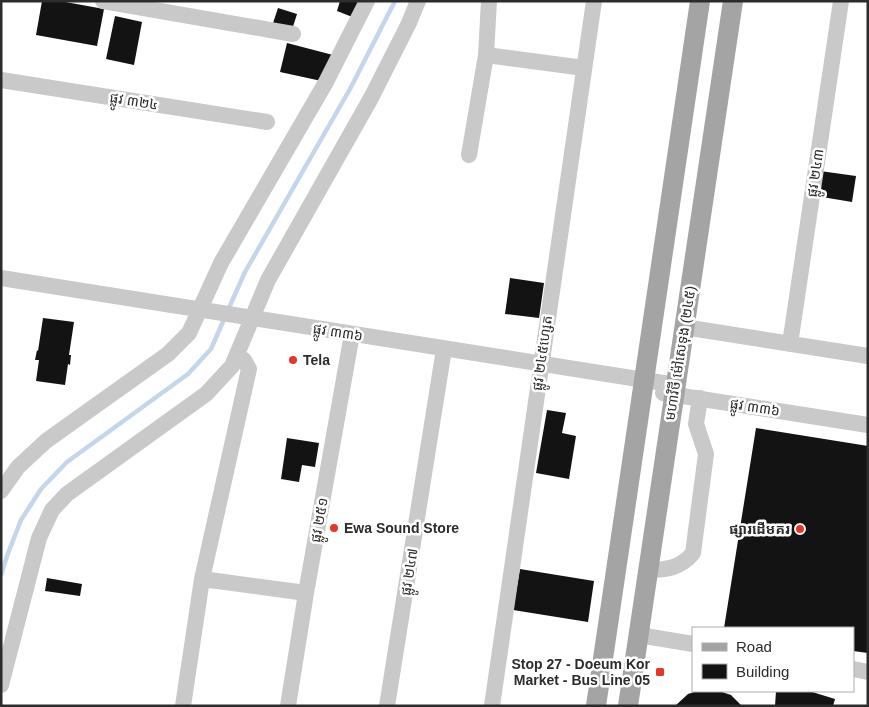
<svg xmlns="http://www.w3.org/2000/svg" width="869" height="707" viewBox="0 0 869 707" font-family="Helvetica,'Noto Sans Khmer',sans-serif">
	<rect width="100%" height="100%" fill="#fff"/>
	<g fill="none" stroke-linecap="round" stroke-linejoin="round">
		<path stroke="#c4d6eb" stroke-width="4.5" d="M228 310 245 272 350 89 395 1
			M1 575 7 556 21 520 41 489 67 462 188 374 211 349 225 317"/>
	</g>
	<path fill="#131313" d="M42 1H60L104 9 97 46 36 35Z
		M340 1H361L355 18 337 11Z
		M278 8 297 14 291 33 272 26Z
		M115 16 142 22 134 65 106 59Z
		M287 43 333 55 326 82 280 72Z
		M820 171 856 176 852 202 816 196Z
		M510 278 544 283 539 318 505 314Z
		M43 318 74 322 69 355H71L70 365 68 364 65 385 36 381 39 360H35L37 350 38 351Z
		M547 410 566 413 562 433 576 436 569 479 536 473Z
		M756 428 868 446V653L853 651V628H724Z
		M287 438 319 443 315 467 302 465 299 482 281 479Z
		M520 569 594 581 588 622 513 610Z
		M47 578 82 584 80 596 45 591Z
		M697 691H719L731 695 742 706H675L688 694Z
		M776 691H809L835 699 833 706H775Z"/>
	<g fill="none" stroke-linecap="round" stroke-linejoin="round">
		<path stroke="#c9c9c9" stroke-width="16" d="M103 1 293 34
			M486 55 584 68
			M1 80 267 122
			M469 155 486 55 489 1
			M1 278 676 385
			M684 327 868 356
			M790 344 841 1
			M663 393 868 425
			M1 491 18 467 46 441 168 354 189 333 221 263 326 82 367 1
			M648 570C666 570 681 568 693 553L706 454 696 424 700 398
			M202 579 306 593
			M639 635 693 644
			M853 669 868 672
			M1 685 39 538 52 510 67 494 206 394 232 366 268 280 371 98 409 23 418 1
			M183 706 202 579 249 369 244 360 237 355
			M288 706 306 593 352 334
			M387 706 444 349
			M492 706 594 1"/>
		<path stroke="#a4a4a4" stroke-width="20" d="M596 706 700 1
			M628 706 733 1"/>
	</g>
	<g fill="#e73529" stroke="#fff" stroke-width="2">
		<circle cx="293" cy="360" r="5"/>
		<circle cx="334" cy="528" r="5"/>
		<circle cx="800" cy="529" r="5"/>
		<rect x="655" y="667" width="10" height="10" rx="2.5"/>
	</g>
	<g text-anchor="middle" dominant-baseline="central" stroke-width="5" stroke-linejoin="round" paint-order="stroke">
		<g font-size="14" fill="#2c2c2c" stroke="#fff">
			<text transform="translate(134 101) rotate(9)">ផ្លូវ ៣២៤</text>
			<text transform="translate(815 173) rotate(-82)">ផ្លូវ ២៤៣</text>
			<text transform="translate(338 332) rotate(9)">ផ្លូវ ៣៣៦</text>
			<text transform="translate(542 353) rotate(-82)">ផ្លូវ ២៤៥ហ្សេត</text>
			<text transform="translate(680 353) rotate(-81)">មហាវិថី ម៉ៅសេទុង (២៤៥)</text>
			<text transform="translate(755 407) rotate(9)">ផ្លូវ ៣៣៦</text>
			<text transform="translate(319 520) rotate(-80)">ផ្លូវ ២៥១</text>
			<text transform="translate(409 572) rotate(-81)">ផ្លូវ ២៤៧</text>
		</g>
		<g font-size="14" font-weight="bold" fill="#2c2c2c" stroke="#fff" text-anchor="start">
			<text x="303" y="360">Tela</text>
			<text x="344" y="528">Ewa Sound Store</text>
			<text x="790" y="529" text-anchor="end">ផ្សារដើមគរ</text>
			<text x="650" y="664" text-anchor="end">Stop 27 - Doeum Kor<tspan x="650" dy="16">Market - Bus Line 05</tspan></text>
		</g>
	</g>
	<rect width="869" height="707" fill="none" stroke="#2c2c2c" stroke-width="5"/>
	<rect x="692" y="627" width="162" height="65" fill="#ffffff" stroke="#ababab"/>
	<rect x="702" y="643" width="25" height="8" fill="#a4a4a4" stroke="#ababab"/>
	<text x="736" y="652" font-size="15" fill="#2c2c2c">Road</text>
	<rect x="702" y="664" width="25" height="15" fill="#131313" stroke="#ababab"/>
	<text x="736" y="677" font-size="15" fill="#2c2c2c">Building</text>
</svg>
